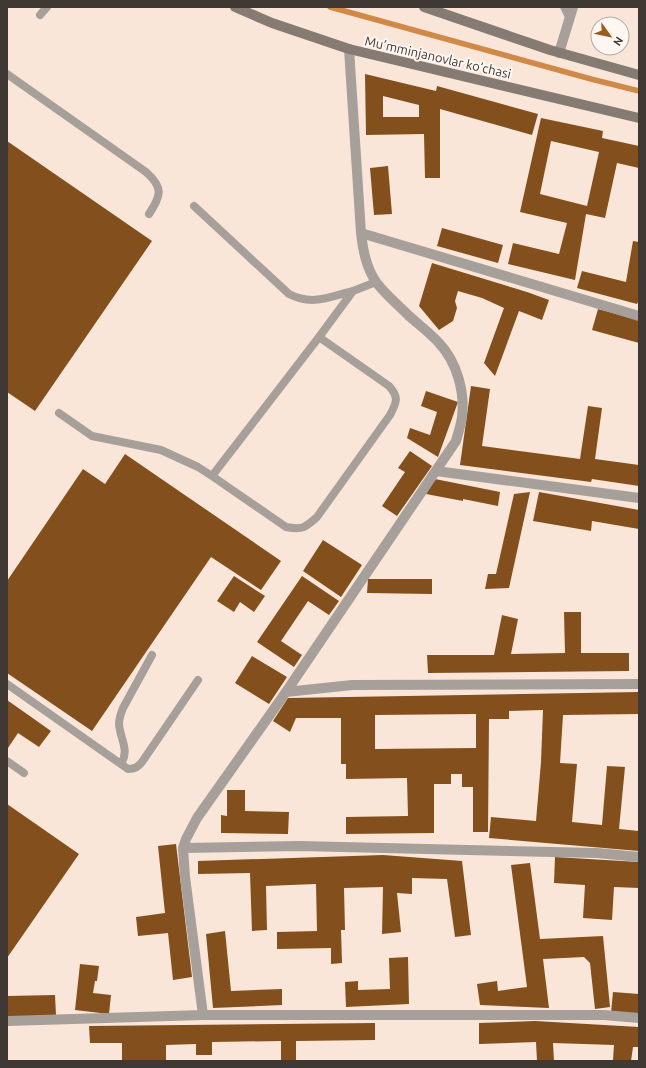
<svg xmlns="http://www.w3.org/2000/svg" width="646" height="1068" viewBox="0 0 646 1068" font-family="Ubuntu,sans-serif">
	<rect width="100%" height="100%" fill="#fae6d8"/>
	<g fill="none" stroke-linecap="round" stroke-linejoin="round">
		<path stroke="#d18948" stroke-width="5.5" d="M330 7 591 79 639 91"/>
	</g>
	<path fill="#834f1c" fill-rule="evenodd" d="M365 74 436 91 437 86 538 114 532 135 440 109V178H425L424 134 366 135ZM383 96 419 105V117H383Z
		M541 118 603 131 602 138 639 146V168L617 163 605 218 586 214 575 280 508 264 513 243 559 254 567 223 520 212ZM551 141 599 152 587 206 540 194Z
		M7 141 152 241 35 411 7 392Z
		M388 166 392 214 374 215 370 168Z
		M442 228 503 245 498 263 437 246Z
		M633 241 639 242V302H638L637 304 577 288 582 271 626 282Z
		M432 263 527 292 549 300 542 320 519 311 495 376 484 363 504 308 482 298 458 291 455 301 457 308 453 321 439 330 419 306Z
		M598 309 639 320V343L592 330Z
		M471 386 490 389 482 446 580 459 588 406 602 408 595 459 639 465V486L592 479 591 482 460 465Z
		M426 391 458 402 438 457 407 438 410 428 430 435 437 412 421 406Z
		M410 451 432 466 397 516 382 506 405 472 398 468Z
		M125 454 281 561 261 590 211 557 92 731 7 673V581L83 469 105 484Z
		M435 479 500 492 498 506 463 499V501L426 494Z
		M530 492 509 588 485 589 488 574H496L514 494Z
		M539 492 639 510V529L592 521 591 531 533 521Z
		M323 540 362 565 341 597 303 571Z
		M234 576 265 596 254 612 240 602 234 612 217 601Z
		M302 576 339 601 329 615 308 601 281 641 302 655 294 667 257 642Z
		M368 579H432V594L367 593Z
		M564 612H581V653H629V671L428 673 427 655H494L502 615 518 619 511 654 565 653Z
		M252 656 287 677 269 704 235 683Z
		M639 692V714L563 715 560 763 577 764 572 822 602 825 607 766 625 767 619 829 639 831V851L489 838 491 817 536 821 541 762 543 710 509 711V719H489L488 832H473V787H462V774H451V784H434V833L346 834V817L408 816 407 778 346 779V764H341V718H296L290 732 273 721 288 698ZM476 714V748L375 749V715Z
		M7 700 51 731 39 747 18 733 8 748 7 747Z
		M227 790H245V811L289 812 288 834 221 833V815L227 816Z
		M7 804 79 854 7 958Z
		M176 844 192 977 173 980 168 933 138 936 136 917 165 913 158 846Z
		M383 855 462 861 471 935 455 937 447 879 412 878V894L397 893 401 932 382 934 383 887 344 888 345 930H341L342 963 331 964V948L277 949V932L317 931 316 884 266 886 267 930 252 931 250 873 198 874V861Z
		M555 857 639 862V888L614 887 612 920 583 918 585 885 554 883Z
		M530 863 540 939 603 936 610 1007 595 1009 590 963 584 957 543 959 549 1008 480 1005 477 984 497 981 498 991 527 987 511 865Z
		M225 931 231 991 282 989V1005L213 1008 206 934Z
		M408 957 409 1004 346 1007 345 982 358 981V990L390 989 389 958Z
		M80 964 99 966 97 981H95L93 993 111 995 109 1014 75 1010Z
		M613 992 639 994V1015L611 1013Z
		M55 995 56 1015 7 1017V996Z
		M535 1021 639 1027V1047H633L631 1061 613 1060 614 1045 553 1043 554 1061H537L536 1042 479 1044V1023Z
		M375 1023V1040L296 1041V1061H281V1041L212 1042V1055H196V1044L166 1045V1061H122V1043H90L89 1026Z"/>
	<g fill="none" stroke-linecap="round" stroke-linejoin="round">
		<path stroke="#a79f99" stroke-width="8" d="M564 7 570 19
			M40 15 47 7
			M7 74 146 172C164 188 161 195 149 214
			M194 206 289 294C312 306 329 297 353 291
			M319 337 212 476 286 527C302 530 305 528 317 517L390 415C397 402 399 397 389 386L319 337 353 291 376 282
			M59 413 92 436 161 450 198 467 212 476
			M7 684 128 769C135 769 138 767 142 762L198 680
			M7 761 24 773
			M121 764C130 750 120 739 119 724 119 718 121 713 123 708L152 655"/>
		<path stroke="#a79f99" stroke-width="10" d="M559 53 573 7
			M361 233 639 316
			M436 471 639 498
			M286 692 352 685 639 684
			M183 848 300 846 597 853 639 857
			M203 1015 185 877 183 848 186 839 197 818 286 692 456 441C458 433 461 425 462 417 465 392 457 362 439 343 430 333 418 324 408 315 397 304 385 294 376 282 366 267 363 250 361 233L349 49
			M8 1021 203 1015H604L639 1018"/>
		<path stroke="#867b72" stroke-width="10" d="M235 7 272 23 349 49 639 118
			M424 7 550 50 639 75"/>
	</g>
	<g text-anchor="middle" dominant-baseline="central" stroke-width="4" stroke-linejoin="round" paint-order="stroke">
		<g font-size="13" fill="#403933" stroke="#fef6f0">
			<text transform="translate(438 57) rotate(13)">Mu’mminjanovlar ko‘chasi</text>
		</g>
	</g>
	<rect width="646" height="1068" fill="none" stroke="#403933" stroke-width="16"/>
	<g transform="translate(610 36) rotate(123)"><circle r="19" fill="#fef6f0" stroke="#b2aaa4"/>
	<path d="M0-3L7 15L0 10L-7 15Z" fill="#9a5c21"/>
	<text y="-6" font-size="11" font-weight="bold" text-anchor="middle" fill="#403933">N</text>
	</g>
</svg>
